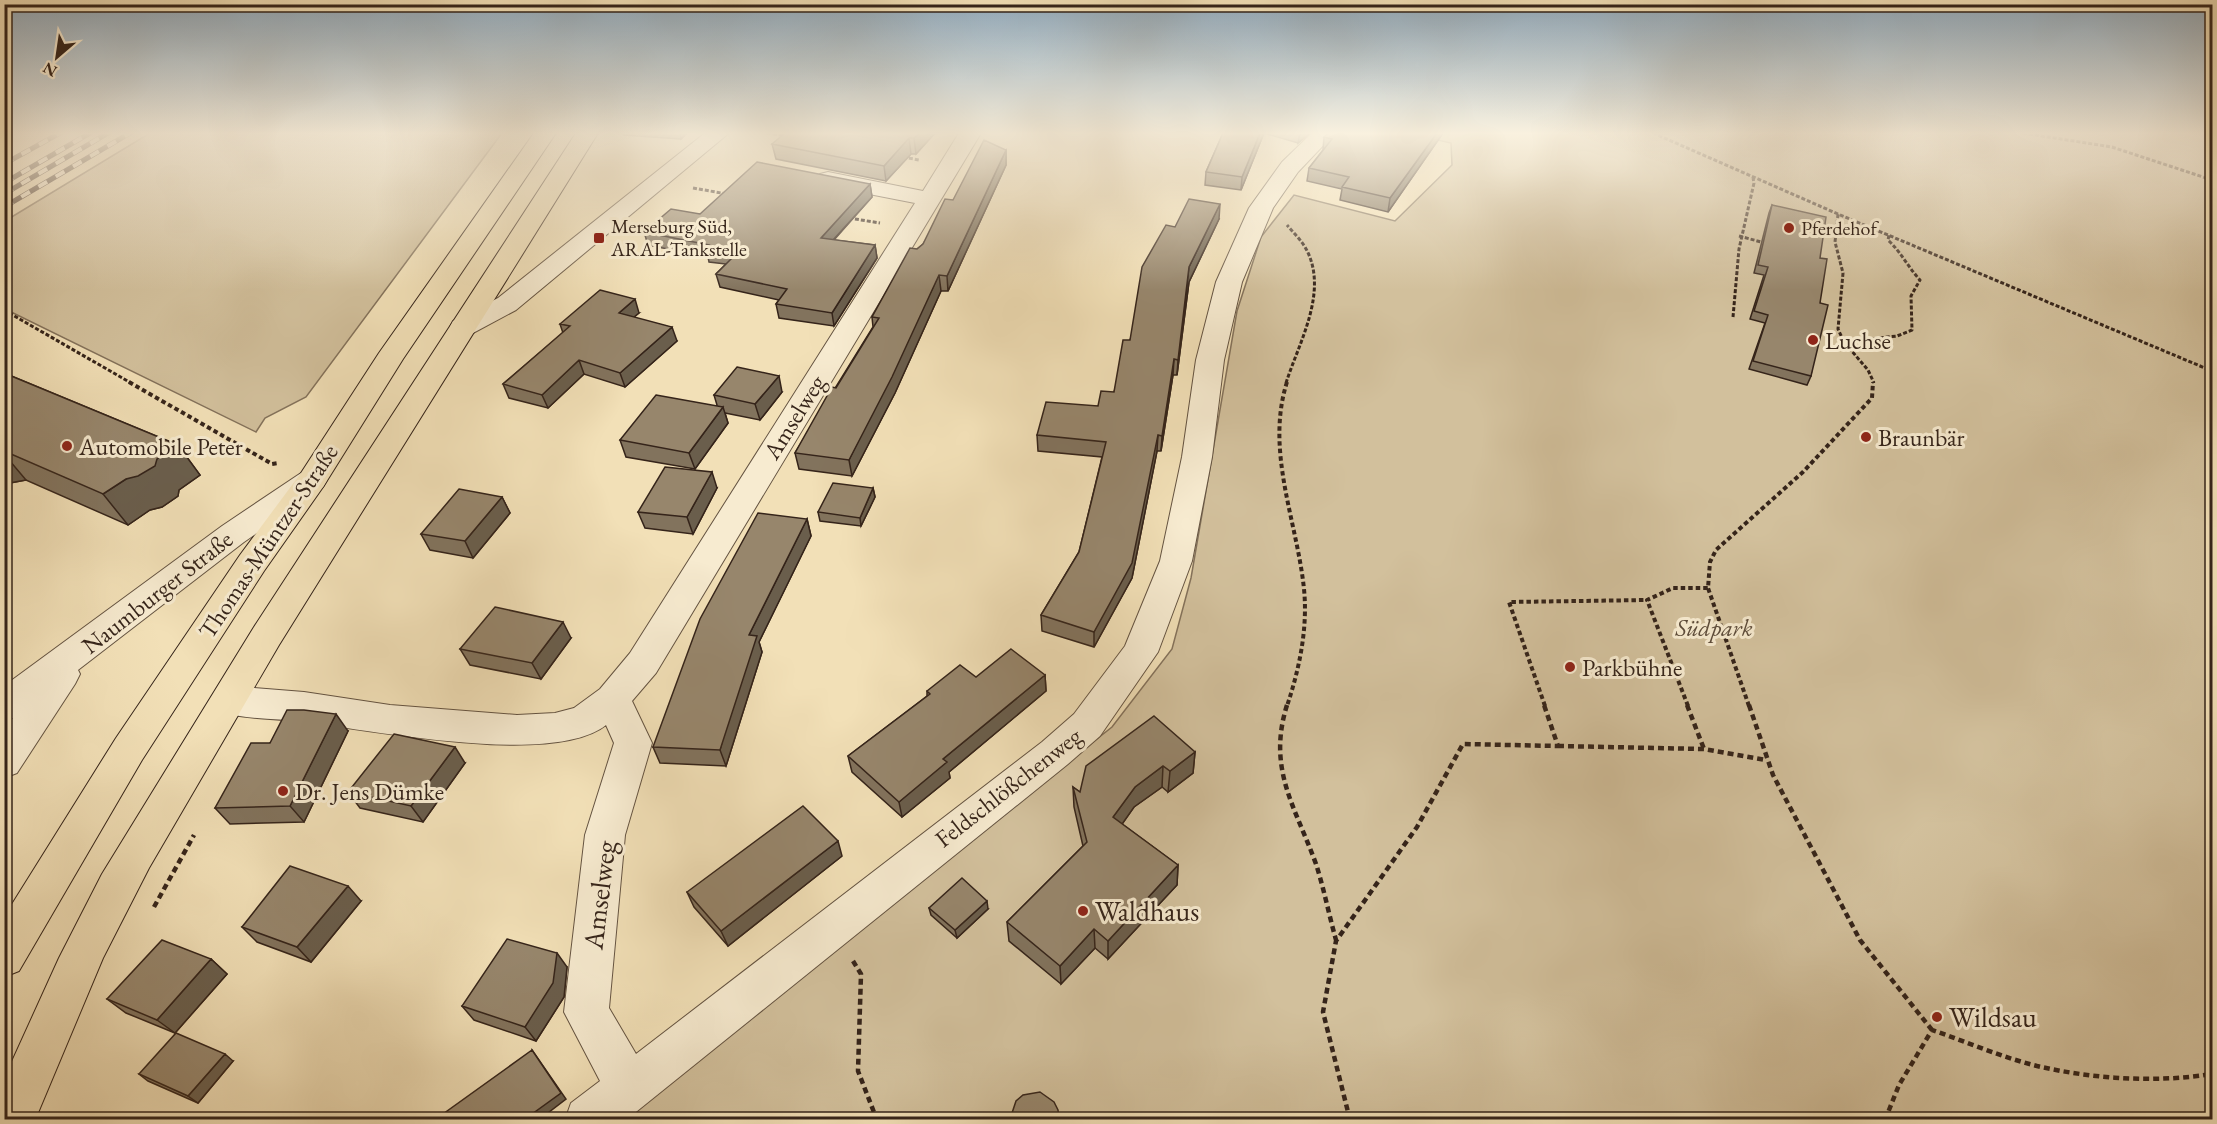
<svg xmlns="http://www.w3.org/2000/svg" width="2217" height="1124" viewBox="0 0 2217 1124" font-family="'EB Garamond',serif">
	<rect width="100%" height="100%" fill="#f2e0b7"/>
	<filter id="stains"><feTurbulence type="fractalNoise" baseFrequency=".00333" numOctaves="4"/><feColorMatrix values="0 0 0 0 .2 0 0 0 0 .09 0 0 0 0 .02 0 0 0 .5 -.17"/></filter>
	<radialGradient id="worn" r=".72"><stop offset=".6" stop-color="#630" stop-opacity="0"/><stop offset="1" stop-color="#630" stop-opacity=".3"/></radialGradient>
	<path fill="#d2c09c" stroke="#84725b" stroke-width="1.5" d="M150 133H502L306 397 265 418 256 432 5 309V221Z
		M1407 133H2212V1119L615 1120 1112 727 1172 649 1191 578 1237 311 1261 237 1294 195 1395 221 1452 165 1451 143Z"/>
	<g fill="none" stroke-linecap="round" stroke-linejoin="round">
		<g stroke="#645341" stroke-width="2">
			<path id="minor" d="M705 133H729L516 310 473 333 463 335 453 333 450 327 453 321 498 298Z
				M959 133H981L656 673 632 701 652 743 625 835 609 1008 636 1054 1042 742 1074 714 1125 646 1160 561 1182 457 1196 360 1216 282 1249 208 1282 162 1312 133H1335L1298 172 1273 208 1242 282 1224 360 1212 457 1192 561 1158 652 1100 736 1068 764 626 1120H565L571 1103 600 1081 564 1012 585 835 614 743 606 725C554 767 371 730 304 722 276 718 245 720 218 711L213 701 218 691 231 686 304 692 390 705 517 715 555 713 574 708 600 689 630 653 915 203 828 186 820 184 816 179 820 174 828 172 923 191Z
				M312 470 323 473 327 480 323 487 244 542 78 670 80 674 75 684 17 773 4 778V730L13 718 4 721V686L222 526 301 473Z"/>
		</g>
		<g stroke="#35241a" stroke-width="2">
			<path id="major" d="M534 133H556L403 359 323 487 264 571 142 760 19 971 4 977V917L116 738 240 555 301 473 379 353Z
				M576 133H598L279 645 149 868 103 958 35 1120H4V1079L59 958 102 874 254 627Z"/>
		</g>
		<path stroke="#35241a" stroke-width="3" stroke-dasharray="4 2" stroke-linecap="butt" d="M767 133 787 136
			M1653 133 1838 214 2212 371
			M2023 133 2112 147 2212 180
			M903 157 919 160
			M693 188 727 194
			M1838 214 1835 242 1843 273 1838 329 1844 342 1868 370 1874 383
			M849 218 880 223
			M1739 236 1765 243
			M4 310 131 383
			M1733 317 1739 249 1754 183 1753 178
			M1844 342 1897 336 1912 330 1911 296 1920 280C1908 267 1901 252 1888 240L1889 235
			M1286 383C1299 342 1330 290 1305 247 1300 239 1293 232 1287 225"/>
		<path stroke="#35241a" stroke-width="4" stroke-dasharray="4.5 3" stroke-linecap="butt" d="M129 382 272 464 279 463
			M1287 382C1265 451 1297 521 1304 589 1308 629 1299 670 1287 706
			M1545 706 1509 602 1647 600
			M1688 706 1647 600 1673 588H1708
			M1749 706 1708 588 1710 562 1716 550 1803 472 1872 398 1873 382"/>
		<path stroke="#35241a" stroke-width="4.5" stroke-dasharray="6 4" stroke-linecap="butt" d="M1287 705C1267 769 1295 806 1316 864 1324 889 1329 915 1336 940
			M1687 705 1704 749
			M1749 705 1773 775 1860 940 1932 1030
			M1558 746 1704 749 1766 760
			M154 907 194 835
			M853 961 861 974 858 1071 877 1120
			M1350 1120 1323 1012 1336 941 1417 827 1463 744 1558 746 1544 705
			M1885 1120 1899 1085 1932 1030C1967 1042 2001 1057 2037 1066 2093 1079 2156 1083 2212 1074"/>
		<use href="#minor" fill="#f7ebd0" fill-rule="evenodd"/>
		<use href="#major" fill="#f2e0b7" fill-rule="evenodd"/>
		<g stroke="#35241a" stroke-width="5">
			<path id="rail" d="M4 164 60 133
				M4 183 90 133
				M4 194 108 133
				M4 207 130 133"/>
		</g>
		<use href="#rail" stroke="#f7ebd0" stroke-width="4" stroke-dasharray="10" stroke-linecap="butt"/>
	</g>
	<path fill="#82735d" stroke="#35241a" stroke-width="1.5" d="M623 133H687L681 139 624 135Z
		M935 133 916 154H911L886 181 776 159 772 144Z
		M1223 133H1310L1298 143 1264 133 1241 190 1205 185 1206 172Z
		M1443 133 1388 212 1340 200 1342 189 1307 181 1309 168 1323 150 1324 137Z
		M1006 150V165L948 291H941L895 393 852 476 799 469 795 453 873 327 872 317 917 249 923 244 953 200Z
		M870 184 872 197 834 240 875 245 877 258 834 326 779 318 776 304 779 300 720 287 716 274 726 264 709 262 708 257 648 245 644 232 700 214Z
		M1772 205 1820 258V303L1811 376 1807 385 1749 369 1765 323 1750 319 1764 275 1754 273 1769 213Z
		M1219 219 1189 282 1177 375H1173L1161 451H1157L1132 578 1094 647 1042 631 1041 615 1079 552 1102 457 1038 451 1037 435 1098 406 1114 392 1130 340 1175 227Z
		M639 313 634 317 677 341 625 387 584 374 548 408 509 398 503 384 563 333 560 324Z
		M4 373 178 445 200 475 179 490 178 496 162 507 150 510 128 525 26 480 4 484Z
		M782 392 760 420 725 413 728 423 695 469 626 457 620 440 717 405 714 395Z
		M717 488 693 534 645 528 638 512Z
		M873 488 875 497 861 526 820 521 818 512Z
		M502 497 510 513 473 558 430 550 421 534Z
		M807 519 811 536 759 642 762 652 726 766 660 763 653 747Z
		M571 638 541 679 470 665 460 649Z
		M1045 675 1046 691 949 772 950 778 902 817 852 772 848 756 927 696V691L976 677Z
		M348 731 304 822 230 824 215 808 270 743Z
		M1195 752 1193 773 1168 792 1162 787 1134 807 1122 824 1178 865 1177 885 1108 959 1095 948 1061 984 1009 941 1007 922 1083 846 1074 807 1073 787 1080 792Z
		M465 763 423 822 360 808 348 792Z
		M842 856 728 946 694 907 687 892Z
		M361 901 311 962 257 942 242 927Z
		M929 908 988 909 957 938 931 915Z
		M211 959 227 974 175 1033 126 1013 107 999Z
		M567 967 564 997 536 1041 474 1020 462 1006Z
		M233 1061 198 1103 148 1081 139 1074Z"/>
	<path fill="#6a5e4c" stroke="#35241a" stroke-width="1.5" d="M680 133H687L681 139Z
		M920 133H935L916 154 914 138Z
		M1260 133H1264L1241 190 1242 177Z
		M1300 133H1310L1298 143Z
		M1437 133H1443L1388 212 1390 198Z
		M909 138 911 154 886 181 884 166Z
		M1006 150V165L948 291 947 276Z
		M870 184 872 197 823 251 821 238Z
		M1220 204 1219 219 1189 282 1177 375 1178 360 1189 267Z
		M875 245 877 258 834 326 832 313Z
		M939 275 941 291 895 393 852 476 849 460Z
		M635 299 639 313 623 326 619 313Z
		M672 327 677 341 625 387 620 373Z
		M1174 359 1173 375 1161 451 1162 436Z
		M579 360 584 374 548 408 542 395Z
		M779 376 782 392 760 420 755 404Z
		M723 407 728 423 695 469 689 453Z
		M1158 435 1157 451 1132 578 1094 647V632Z
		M178 445 200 475 179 490 178 496 162 507 150 510 128 525 103 494Z
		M4 454 26 480 4 484Z
		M712 472 717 488 693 534 687 517Z
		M873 488 875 497 861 526 860 518Z
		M502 497 510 513 473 558 465 541Z
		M807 519 811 536 759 642 762 652 726 766 720 750 749 635Z
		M563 622 571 638 541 679 532 663Z
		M1045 675 1046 691 949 772 950 778 902 817 899 802 943 759Z
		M336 714 348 731 304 822 290 806Z
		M455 747 465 763 423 822 411 806Z
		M1195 752 1193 773 1168 792 1170 771Z
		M1163 766 1162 787 1134 807 1113 837V817L1135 787Z
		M838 841 842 856 728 946 721 931Z
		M1178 865 1177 885 1108 959V941Z
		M348 886 361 901 311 962 297 947Z
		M987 901 988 909 957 938 955 930Z
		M1094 929 1095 948 1061 984 1060 966Z
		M557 953 567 967 564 997 536 1041 525 1027Z
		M211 959 227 974 175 1033 157 1020Z
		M532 1050 566 1099 540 1119H525Z
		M225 1054 233 1061 198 1103 188 1096Z"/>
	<path fill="#97866c" stroke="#35241a" stroke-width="1.5" d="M785 133H920L914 138H909L884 166 772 144Z
		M1223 133H1260L1242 177 1206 172Z
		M1328 133H1437L1390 198 1342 187 1349 177 1309 168 1332 139 1324 137Z
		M984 140 1006 150 947 276 939 275 892 377 849 460 795 453 832 387 836 388 879 318 872 317 910 248 917 249 923 244 945 199 953 200Z
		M757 162 870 184 821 238 875 245 832 313 776 304 787 289 716 274 737 253 706 248 709 245 644 232 671 209 700 214Z
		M1189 199 1220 204 1189 267 1178 360 1174 359 1162 436 1158 435 1132 563 1094 632 1041 615 1079 552 1106 442 1037 435 1046 402 1098 406 1101 391 1114 392 1123 340H1130L1142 267 1166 225 1175 227Z
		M1772 205 1826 217 1820 258 1827 259 1820 303 1828 305 1811 376 1753 361 1768 315 1754 311 1768 267 1758 265Z
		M600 290 635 299 619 313 672 327 620 373 579 360 542 395 503 384 570 326 560 324Z
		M737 367 779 376 755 404 714 395Z
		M4 373 178 445 157 459 155 466 138 476 126 479 103 494 4 451Z
		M656 395 723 407 689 453 620 440Z
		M665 467 712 472 687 517 638 512Z
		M833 483 873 488 860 518 818 512Z
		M459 489 502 497 465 541 421 534Z
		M758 513 807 519 749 635 757 636 720 750 653 747 700 619Z
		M495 607 563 622 532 663 460 649Z
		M1011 649 1045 675 943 759 947 762 899 802 848 756 930 694 927 691 960 665 976 677Z
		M287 710H304L336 714 290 806 215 808 251 743H270Z
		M1154 716 1195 752 1170 771 1163 766 1135 787 1113 817 1178 865 1108 941 1094 929 1060 966 1007 922 1087 842 1073 787 1080 792 1086 766Z
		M394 734 455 747 411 806 348 792Z
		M803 806 838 841 721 931 687 892Z
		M290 866 348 886 297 947 242 927Z
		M962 878 987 901 955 930 929 908Z
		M507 939 557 953 553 983 525 1027 462 1006Z
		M162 940 211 959 157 1020 107 999Z
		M176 1033 225 1054 188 1096 139 1074Z
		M532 1050 561 1093 525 1119H436Z
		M1040 1092 1054 1102 1058 1110 1059 1119H1010L1016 1101 1023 1095Z"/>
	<linearGradient id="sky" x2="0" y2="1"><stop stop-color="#92acbf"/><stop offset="0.46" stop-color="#f9f1df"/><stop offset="1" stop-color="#f9f1df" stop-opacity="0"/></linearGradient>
	<rect width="2217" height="290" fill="url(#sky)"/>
	<g fill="#8f2418" stroke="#f7ebd0" stroke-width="2">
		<circle cx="1789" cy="228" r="6"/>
		<rect x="593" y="232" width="12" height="12" rx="3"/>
		<circle cx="1813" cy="340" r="6"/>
		<circle cx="1866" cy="437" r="6"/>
		<circle cx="67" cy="446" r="6"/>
		<circle cx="1570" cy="667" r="6"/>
		<circle cx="283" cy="791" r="6"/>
		<circle cx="1083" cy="911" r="6"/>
		<circle cx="1937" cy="1017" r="6"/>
	</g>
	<g text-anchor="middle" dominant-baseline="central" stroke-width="6" stroke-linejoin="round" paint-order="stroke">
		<g font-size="20" fill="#35241a" stroke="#f7ebd0" text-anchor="start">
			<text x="611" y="226">Merseburg Süd,<tspan x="611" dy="23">ARAL-Tankstelle</tspan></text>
			<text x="1801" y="228">Pferdehof</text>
		</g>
		<g font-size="24" fill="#35241a" stroke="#f7ebd0" text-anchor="start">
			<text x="1825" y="340">Luchse</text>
			<text x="1878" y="437">Braunbär</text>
			<text x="79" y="446">Automobile Peter</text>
			<text x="1582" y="667">Parkbühne</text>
			<text x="295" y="791">Dr. Jens Dümke</text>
		</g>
		<g font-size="24" fill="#35241a" stroke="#f7ebd0">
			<text transform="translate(794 417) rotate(-58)">Amselweg</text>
			<text transform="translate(268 541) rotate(-56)">Thomas-Müntzer-Straße</text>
			<text transform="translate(157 592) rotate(-38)">Naumburger Straße</text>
			<text transform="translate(1008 787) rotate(-38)">Feldschlößchenweg</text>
		</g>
		<g font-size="24" font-style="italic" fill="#5c4b3a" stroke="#f7ebd0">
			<text x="1714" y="627">Südpark</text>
		</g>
		<g font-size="28" fill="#35241a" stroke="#f7ebd0">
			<text transform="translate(599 895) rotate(-83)">Amselweg</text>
		</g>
		<g font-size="28" fill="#35241a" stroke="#f7ebd0" text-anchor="start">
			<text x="1095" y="911">Waldhaus</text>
			<text x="1949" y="1017">Wildsau</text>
		</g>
	</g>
	<rect width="2217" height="1124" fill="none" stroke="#f2e0b7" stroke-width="24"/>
	<rect x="6" y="6" width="2205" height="1112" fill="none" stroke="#35241a" stroke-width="3"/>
	<rect x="12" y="12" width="2193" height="1100" fill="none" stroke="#35241a" stroke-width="1.5"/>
	<g transform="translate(57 57) rotate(209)" stroke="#f7ebd0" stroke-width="4.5" paint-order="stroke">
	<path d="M0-4.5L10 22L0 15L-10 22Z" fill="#35241a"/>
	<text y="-9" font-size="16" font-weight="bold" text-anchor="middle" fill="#35241a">N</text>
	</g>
	<rect width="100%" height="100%" filter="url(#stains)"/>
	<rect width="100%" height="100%" fill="url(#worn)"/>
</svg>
